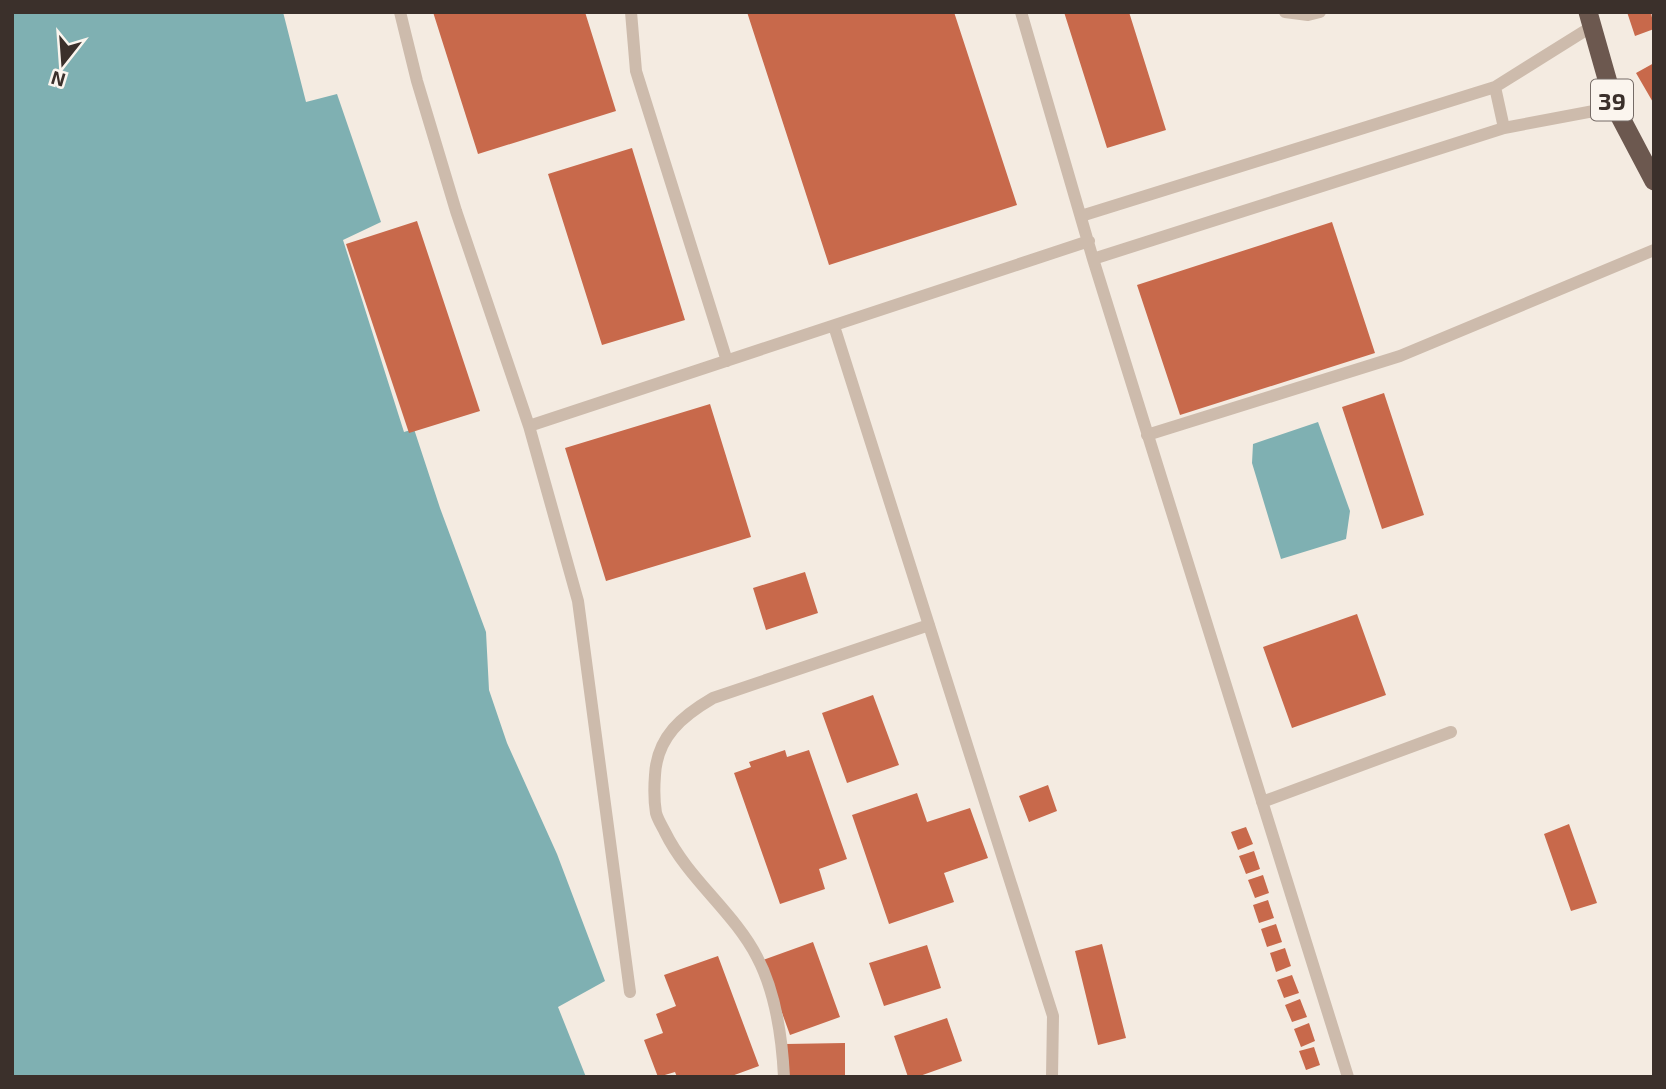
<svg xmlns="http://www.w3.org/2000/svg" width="1666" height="1089" viewBox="0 0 1666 1089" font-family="'Exo 2',sans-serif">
	<rect width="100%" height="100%" fill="#f4ebe1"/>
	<path fill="#7fb0b2" d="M12 12H283L306 102 337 94 381 222 343 240 404 432 414 429 440 508 486 632 489 690 507 743 557 854 605 981 558 1007 586 1077H12Z
		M1318 422 1350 511 1346 539 1281 559 1252 463 1253 444Z"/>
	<path fill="#c8694b" d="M433 12H585L616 111 478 154Z
		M747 12H954L1017 205 829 265Z
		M1064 12H1129L1166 130 1107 148Z
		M1627 12H1651L1654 29 1635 36Z
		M1654 63V104L1636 73Z
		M632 148 685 320 602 345 548 174Z
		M417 221 480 411 409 433 346 244Z
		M1332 222 1375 353 1180 415 1137 285Z
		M1384 393 1424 515 1382 529 1342 407Z
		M710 404 751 537 606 581 565 448Z
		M805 572 818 613 766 630 753 588Z
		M1357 614 1386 695 1292 728 1263 647Z
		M873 695 899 765 847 783 822 713Z
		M785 750 787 757 809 750 847 859 819 869 825 889 780 904 734 773 751 767 749 762Z
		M1048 785 1057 811 1029 822 1019 796Z
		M917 793 927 822 970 808 988 858 944 873 954 902 889 924 852 815Z
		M1569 824 1597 903 1571 911 1544 834Z
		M1246 827 1253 844 1238 850 1231 832Z
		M1254 851 1260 869 1246 874 1239 856Z
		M1263 875 1269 893 1255 898 1248 880Z
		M1268 900 1274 918 1259 923 1253 905Z
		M1276 924 1282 942 1267 947 1261 929Z
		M813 942 840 1017 790 1035 763 960Z
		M1102 944 1126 1038 1098 1045 1075 951Z
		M927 945 941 988 884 1006 869 963Z
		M1285 948 1291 966 1276 972 1270 953Z
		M718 956 759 1066 729 1077H677L675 1072 658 1077 644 1040 663 1033 656 1014 676 1006 664 975Z
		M1292 975 1299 993 1284 998 1277 980Z
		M1300 999 1307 1017 1292 1022 1285 1005Z
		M947 1018 962 1061 917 1077H908L894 1036Z
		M1309 1023 1315 1041 1301 1047 1294 1029Z
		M845 1043V1077H786V1044Z
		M1314 1047 1320 1065 1306 1070 1299 1051Z"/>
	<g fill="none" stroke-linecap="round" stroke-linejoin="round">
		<path stroke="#cdbbac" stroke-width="12" d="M400 12 417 81 456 211 529 426 578 601 630 992
			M631 12 636 71 727 361
			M1021 12 1093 259 1348 1077
			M1285 12 1308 15 1320 12
			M1495 87 1504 128
			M1081 216 1495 87 1591 27
			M1093 259 1504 128 1615 107
			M834 326 1053 1016 1052 1077
			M529 426 1089 241
			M1147 435 1400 356 1654 250
			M1262 802 1451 732
			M784 1077C782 1037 776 993 757 957 734 912 688 879 665 832 662 826 658 820 656 813 654 801 654 788 655 775 657 737 682 716 713 698L929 625"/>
		<path stroke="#6c584f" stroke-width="19" d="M1588 12 1615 107 1654 181"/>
	</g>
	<g text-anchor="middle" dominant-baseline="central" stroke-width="5" stroke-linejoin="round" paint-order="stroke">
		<rect fill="#fbf5ee" stroke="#756b66" stroke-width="2" x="1591" y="79.5" width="42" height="41" rx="5"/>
		<g font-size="24" font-weight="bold" fill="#3b302b">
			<text x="1612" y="100">39</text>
		</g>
	</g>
	<rect width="1666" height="1089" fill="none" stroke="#3b302b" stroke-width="28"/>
	<g transform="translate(63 63) rotate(197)" stroke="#fbf5ee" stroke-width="5" paint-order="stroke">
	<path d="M0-5L12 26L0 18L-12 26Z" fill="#3b302b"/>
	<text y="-10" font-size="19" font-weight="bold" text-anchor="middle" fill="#3b302b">N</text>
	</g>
</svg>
